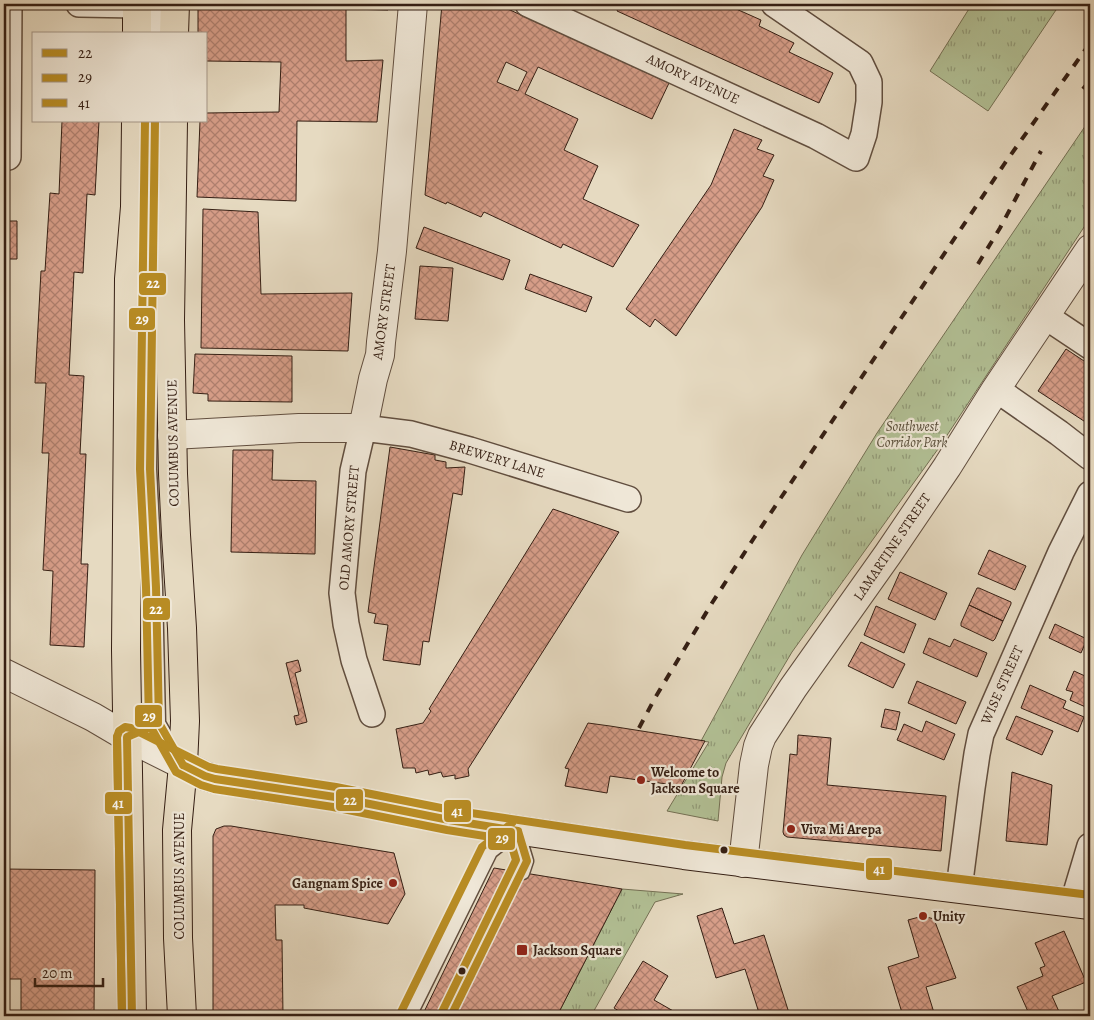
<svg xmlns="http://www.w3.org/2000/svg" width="1094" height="1020" viewBox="0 0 1094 1020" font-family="Alegreya,serif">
	<defs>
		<pattern id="park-tufts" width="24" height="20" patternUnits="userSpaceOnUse" patternTransform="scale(1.25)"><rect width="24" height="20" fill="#b2c095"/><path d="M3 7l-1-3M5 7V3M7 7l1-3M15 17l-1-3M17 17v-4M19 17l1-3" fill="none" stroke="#929b78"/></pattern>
		<pattern id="building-cross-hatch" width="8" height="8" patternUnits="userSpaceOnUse" patternTransform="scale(1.25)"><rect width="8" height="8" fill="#d79e89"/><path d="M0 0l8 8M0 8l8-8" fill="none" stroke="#af806f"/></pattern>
	</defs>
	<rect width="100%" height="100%" fill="#e6dac1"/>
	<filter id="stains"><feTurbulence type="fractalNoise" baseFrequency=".004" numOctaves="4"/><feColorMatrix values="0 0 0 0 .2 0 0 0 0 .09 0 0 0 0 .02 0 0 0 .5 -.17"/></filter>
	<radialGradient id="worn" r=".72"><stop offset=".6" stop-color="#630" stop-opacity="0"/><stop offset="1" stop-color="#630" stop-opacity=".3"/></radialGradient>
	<path fill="url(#park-tufts)" stroke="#747054" d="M972 4H1060L988 111 930 71Z
		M1090 119V218L938 449 792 652 726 763 722 777 718 821 667 811 709 742 701 741 802 555 877 433Z
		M622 889 683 894 655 902 591 1016H557Z"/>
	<path fill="url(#building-cross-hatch)" stroke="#351f14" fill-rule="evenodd" d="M198 4H388V10L346 9V61L383 60 377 122 297 121 296 201 197 197 200 121H206V113L279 112 281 62 206 61V34H198Z
		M442 4H497L669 83 652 119 538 67 525 94 578 119 564 150 598 166 583 199 639 225 613 267 563 244 561 248 484 212 481 217 447 202 446 204 425 195ZM506 62 527 72 518 91 497 82Z
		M620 4H725L761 20 759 26 794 43 789 52 833 73 819 103 617 11Z
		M62 121H99L95 195 87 194 83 273 74 272 69 375 84 376 80 454H86L81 564H88L84 647 50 645 53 571 43 570 49 453H42L46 383H35L41 271H45L50 193 59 194Z
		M734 129 762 140 757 149 774 155 763 176 774 180 762 207 676 336 655 319 650 327 626 309 711 185Z
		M203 209 258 212 261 294 352 293 348 351 201 348Z
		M4 221H17V259H4Z
		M424 227 510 260 503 280 416 248Z
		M420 266 453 268 448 321 415 319Z
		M530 274 592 297 586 312 525 289Z
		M4 340H7L6 377H4Z
		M1066 349 1090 365V425L1038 391Z
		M195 354 292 356V402L208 401V394L193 393Z
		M390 447 435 455V460L446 462V468L465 467 462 495 453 493 429 642 423 641 420 665 383 660 388 625 374 623 376 614 368 612Z
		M233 450H273L272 480 316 481 315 554 231 552Z
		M553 509 619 532 468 769 469 776 455 779V775L443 777 441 772 429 775 428 770 416 773 415 768H403L396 729 423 723 431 711 429 709Z
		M989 550 1026 566 1015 590 978 574Z
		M900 572 947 593 935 620 888 599Z
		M977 588H979L1011 602V604L1003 621 969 605Z
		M969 605 1003 621 995 639 993 641 961 626V623Z
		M876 606 916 624 904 653 864 635Z
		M1055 624 1087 639 1081 653 1049 638Z
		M929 638 950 647 954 639 987 653 977 677 923 653Z
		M861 642 905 664 893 688 848 666Z
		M298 660 301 671 295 673 307 722 296 725 294 716 299 715 286 663Z
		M1090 664V709L1070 700 1073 692 1066 690 1074 671 1085 676Z
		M917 681 966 702 956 724 908 703Z
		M1030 685 1066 701 1063 708 1084 717 1078 732 1021 708Z
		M885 709 900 712 896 730 881 727Z
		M1016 716 1053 731 1042 755 1006 739Z
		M926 721 955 734 944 760 897 740 904 724 922 732Z
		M588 723 610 726 705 741 681 786 610 776 607 793 565 786 569 769 565 768Z
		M798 735 831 738 827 785 946 796 941 851 787 837 784 835 783 832 790 754 797 755Z
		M1012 772 1052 785 1047 845 1006 841Z
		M224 826H231L394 853 405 894 388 924 304 908V905H275L276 940H282L283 1016H213V836L216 829Z
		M494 868 622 889 557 1016H509V1015L485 1012 482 1016H422Z
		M4 869 95 870 94 1016H21V979H4Z
		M722 908 734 944 764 935 790 1016H760L745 969 716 978 697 916Z
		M923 916 934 919 956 978 926 987 935 1016H903L888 967 919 957 908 920Z
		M1064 931 1086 982 1052 996 1061 1016H1030L1017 987 1043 976 1040 968 1045 966 1035 943Z
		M643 961 668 976 654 1000 682 1016H627L614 1008Z"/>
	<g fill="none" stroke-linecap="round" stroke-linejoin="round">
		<g stroke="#614e3f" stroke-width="15">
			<path id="service" d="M156 34V4
				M155 121 150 469 156 587 159 723 178 756
				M127 736 159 723
				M410 1016 491 852 518 831 527 861 523 873"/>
		</g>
		<g stroke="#614e3f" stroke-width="28">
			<path id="minor" d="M79 4 137 5
				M528 4 816 136 856 158 864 134 869 102V82L860 63 774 4
				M8 157 9 4
				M1045 316 1090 346
				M996 389 1059 433 1090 457
				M372 714 354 660 346 624 342 593 353 471 363 428 411 434 470 450 628 499
				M959 889 972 788 977 754 981 734 1061 552 1090 494
				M1073 903 1090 846"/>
		</g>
		<g stroke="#614e3f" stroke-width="30">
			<path id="tertiary" d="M172 435 299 428H363L373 379 380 355 381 342 392 251 413 4
				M4 673 93 717 127 737 183 765
				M743 863 754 765 758 746 762 736 793 688 888 554 947 467 996 389 1090 249"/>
		</g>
		<g stroke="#351f14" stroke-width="30">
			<path id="secondary" d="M183 765 205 776 215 779 335 797 449 820 684 855 1090 905"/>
		</g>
		<g stroke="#351f14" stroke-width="30">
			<path id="primary" d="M137 34V4
				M174 34 175 4
				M173 121 170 320 173 474 176 535 182 628 185 721 183 765 177 830 178 938 182 1016
				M132 1016 126 650 129 279 135 207 136 121"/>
		</g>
		<use href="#service" stroke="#efe7d7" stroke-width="12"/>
		<use href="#minor" stroke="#efe7d7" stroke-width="25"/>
		<use href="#tertiary" stroke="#efe7d7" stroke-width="28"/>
		<use href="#secondary" stroke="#efe7d7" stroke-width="28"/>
		<use href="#primary" stroke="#e6dac1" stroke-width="28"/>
		<path stroke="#351f14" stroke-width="4" stroke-dasharray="9 9" stroke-linecap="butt" d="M1083 89 1090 80
			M978 264 1000 228 1041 151
			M639 728 655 698 712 603 754 538 1005 163 1090 43"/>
		<g stroke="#efe7d7" stroke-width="11">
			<path id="bus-1" d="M155 121 150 469 156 587 159 723 183 765
				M183 765 205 776 215 779 335 797 449 820 518 831
				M132 1016 127 737 159 723
				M451 1016 527 861 518 831"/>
		</g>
		<g stroke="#efe7d7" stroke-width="11">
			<path id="bus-2" d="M145 121 140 469 146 587 149 724 176 772 201 785 214 789 333 807 447 830 510 840 516 860 442 1012
				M117 737 122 1016"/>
		</g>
		<g stroke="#efe7d7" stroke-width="11">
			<path id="bus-3" d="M401 1012 482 847 512 823
				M122 1016 117 737 119 731 125 727 131 728 209 767 217 769 336 787 451 810 685 845 1090 895"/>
		</g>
		<use href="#bus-1" stroke="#b88c24" stroke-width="8"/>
		<use href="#bus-2" stroke="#b88c24" stroke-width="8"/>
		<use href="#bus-3" stroke="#b88c24" stroke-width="8"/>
	</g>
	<g fill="#8f2418" stroke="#efe7d7" stroke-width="2">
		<circle cx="641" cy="780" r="5"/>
		<circle cx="791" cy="829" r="5"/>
		<circle cx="393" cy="883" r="5"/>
		<circle cx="923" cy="916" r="5"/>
		<rect x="516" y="944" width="12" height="12" rx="2.5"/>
	</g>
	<g fill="#351f14" stroke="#efe7d7" stroke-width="2">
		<circle cx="724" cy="850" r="4.5"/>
		<circle cx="462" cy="971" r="4.5"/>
	</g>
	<g text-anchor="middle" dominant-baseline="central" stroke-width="4.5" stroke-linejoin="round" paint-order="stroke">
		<g font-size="14" fill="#351f14" stroke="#efe7d7">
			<text transform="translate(693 79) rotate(25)">AMORY AVENUE</text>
			<text transform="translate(384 312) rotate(-82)">AMORY STREET</text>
			<text transform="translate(173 443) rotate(-91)">COLUMBUS AVENUE</text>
			<text transform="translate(497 459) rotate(17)">BREWERY LANE</text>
			<text transform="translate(349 528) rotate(-85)">OLD AMORY STREET</text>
			<text transform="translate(892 547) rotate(-56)">LAMARTINE STREET</text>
			<text transform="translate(1002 685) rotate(-66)">WISE STREET</text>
			<text transform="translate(179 876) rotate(-90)">COLUMBUS AVENUE</text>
		</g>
		<g font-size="14" font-style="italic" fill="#5a4f3b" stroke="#efe7d7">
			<text x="912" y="426">Southwest<tspan x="912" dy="16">Corridor Park</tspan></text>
		</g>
		<g font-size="14" font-weight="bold" fill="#351f14" stroke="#efe7d7" text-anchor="start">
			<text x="651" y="772">Welcome to<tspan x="651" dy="16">Jackson Square</tspan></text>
			<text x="801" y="829">Viva Mi Arepa</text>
			<text x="383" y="883" text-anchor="end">Gangnam Spice</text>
			<text x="933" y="916">Unity</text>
			<text x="533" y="950">Jackson Square</text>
		</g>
	</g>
	<g stroke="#efe7d7" stroke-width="2">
		<rect x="138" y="272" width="29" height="24" rx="5" fill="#b88c24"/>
		<rect x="128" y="307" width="28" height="24" rx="5" fill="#b88c24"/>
		<rect x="142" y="597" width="29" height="24" rx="5" fill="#b88c24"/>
		<rect x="134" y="704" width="29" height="24" rx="5" fill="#b88c24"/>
		<rect x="335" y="788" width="29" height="24" rx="5" fill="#b88c24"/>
		<rect x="104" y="791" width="29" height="24" rx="5" fill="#b88c24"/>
		<rect x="443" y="799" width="29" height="24" rx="5" fill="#b88c24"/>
		<rect x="487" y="827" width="29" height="24" rx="5" fill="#b88c24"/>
		<rect x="865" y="857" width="28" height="24" rx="5" fill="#b88c24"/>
	</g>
	<g font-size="14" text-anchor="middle" font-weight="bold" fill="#fff">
		<text x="153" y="288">22</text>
		<text x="142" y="324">29</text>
		<text x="156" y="614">22</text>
		<text x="149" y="721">29</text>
		<text x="350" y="805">22</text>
		<text x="118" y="808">41</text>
		<text x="457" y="816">41</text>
		<text x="502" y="843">29</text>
		<text x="879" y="874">41</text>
	</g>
	<rect width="1094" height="1020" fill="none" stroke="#e6dac1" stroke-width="20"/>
	<rect x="5" y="5" width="1084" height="1010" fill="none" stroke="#351f14" stroke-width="2.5"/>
	<rect x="10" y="10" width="1074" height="1000" fill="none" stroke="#351f14"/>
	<rect x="32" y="32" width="175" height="90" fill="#efe7d7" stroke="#a59789"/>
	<rect x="42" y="49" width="25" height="8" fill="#b88c24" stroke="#a59789"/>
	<text x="78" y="58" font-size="15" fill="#351f14">22</text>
	<rect x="42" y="74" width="25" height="8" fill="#b88c24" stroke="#a59789"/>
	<text x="78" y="82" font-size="15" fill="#351f14">29</text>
	<rect x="42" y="99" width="25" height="8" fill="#b88c24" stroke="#a59789"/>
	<text x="78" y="108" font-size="15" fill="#351f14">41</text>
	<path d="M35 978v8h68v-8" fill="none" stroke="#351f14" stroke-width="2.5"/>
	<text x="42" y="978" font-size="15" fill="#351f14" stroke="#efe7d7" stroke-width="4" paint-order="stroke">20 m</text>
	<rect width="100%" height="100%" filter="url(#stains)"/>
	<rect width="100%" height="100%" fill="url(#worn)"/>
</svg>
